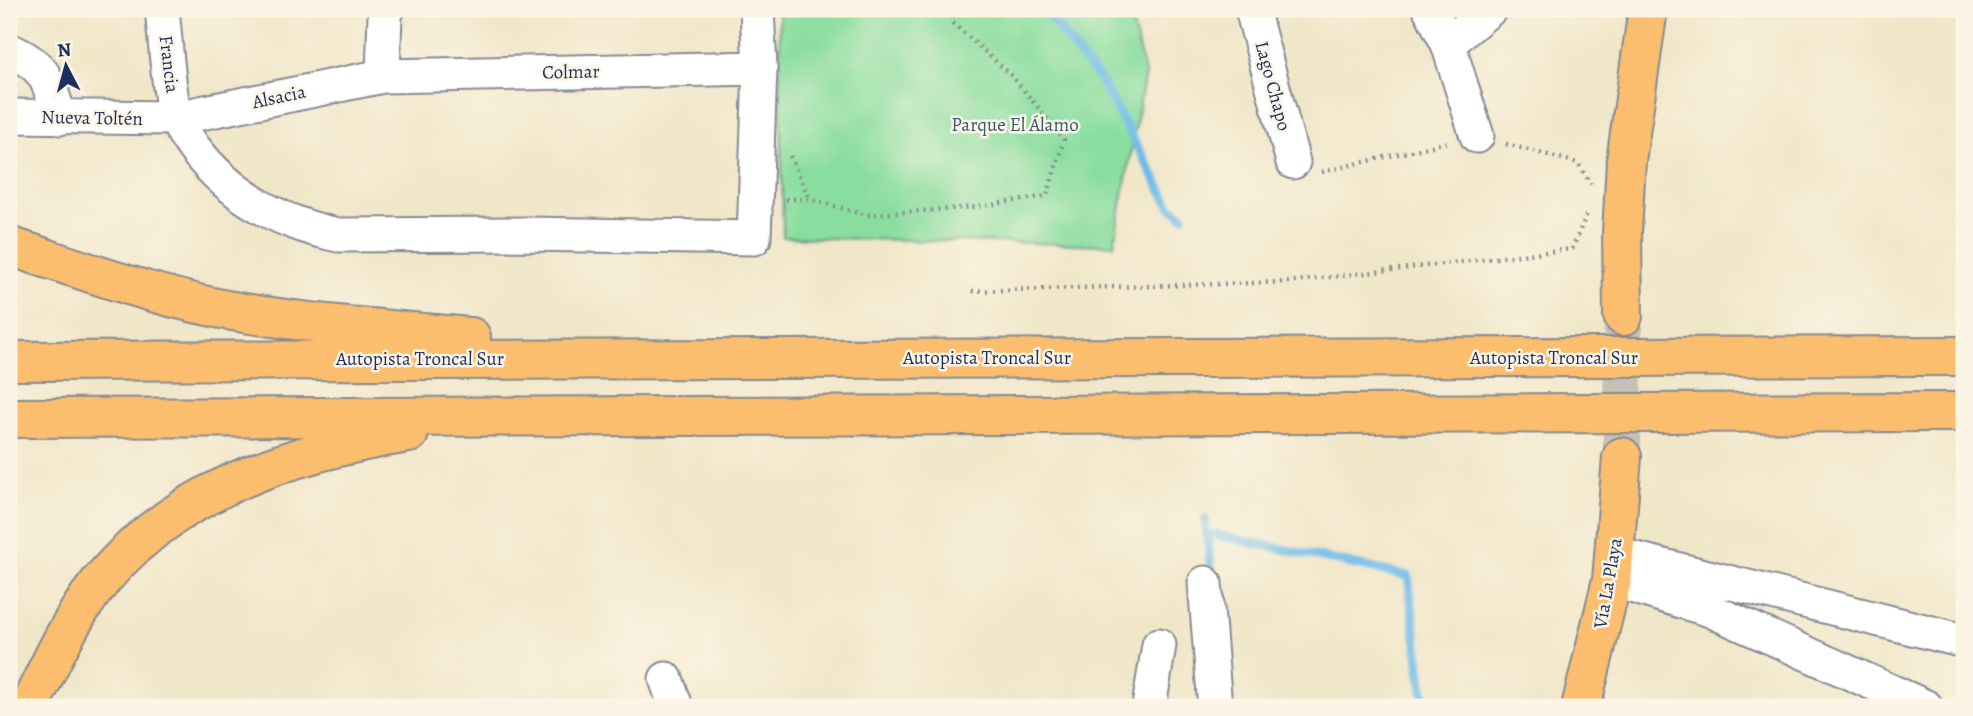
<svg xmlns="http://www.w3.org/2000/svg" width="1973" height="716" viewBox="0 0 1973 716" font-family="Alegreya,serif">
	<rect width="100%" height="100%" fill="#fcf5e5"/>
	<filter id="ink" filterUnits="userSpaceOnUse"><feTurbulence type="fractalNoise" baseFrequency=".0143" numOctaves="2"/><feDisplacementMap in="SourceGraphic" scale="14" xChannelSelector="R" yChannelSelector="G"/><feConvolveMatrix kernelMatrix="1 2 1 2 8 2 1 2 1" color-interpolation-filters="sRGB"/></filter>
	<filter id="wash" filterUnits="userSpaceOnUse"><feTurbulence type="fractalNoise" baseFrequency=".00686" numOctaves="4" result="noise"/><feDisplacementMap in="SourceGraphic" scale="28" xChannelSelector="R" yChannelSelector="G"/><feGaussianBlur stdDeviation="1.57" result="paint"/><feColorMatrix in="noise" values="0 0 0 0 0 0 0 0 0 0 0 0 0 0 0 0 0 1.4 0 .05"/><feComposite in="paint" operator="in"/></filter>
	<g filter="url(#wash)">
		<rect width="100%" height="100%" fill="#f0e6c8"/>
		<path fill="#89dd9e" stroke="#52867e" stroke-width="2" d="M779 9H1129L1145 74 1114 245 783 237Z"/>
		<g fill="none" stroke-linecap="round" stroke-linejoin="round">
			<path stroke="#6ebce8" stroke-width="9" d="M1043 9 1102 83 1170 206 1183 216
				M1205 519 1212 577
				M1207 533 1408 576 1425 707"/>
		</g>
	</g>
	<g filter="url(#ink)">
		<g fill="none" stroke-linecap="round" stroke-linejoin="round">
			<path stroke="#c5c1b3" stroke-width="38" stroke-dasharray="38 19" stroke-linecap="butt" d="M1622 457 1623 316"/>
			<g stroke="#868a93" stroke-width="37">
				<path id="minor" d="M162 9C166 44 167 81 175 116 178 127 188 139 194 148 231 197 280 223 338 235L527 234 754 238 760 68 757 9
					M1252 9 1293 162
					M1430 9 1448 44
					M9 50C47 66 48 81 60 118
					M383 76 385 13 388 9
					M9 116 176 118 383 76 760 68
					M1477 136 1448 44 1490 9
					M1616 554 1964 641
					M1612 580 1710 610 1926 707
					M1205 583 1215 707
					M666 679 676 707
					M1149 707 1159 645"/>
			</g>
			<g stroke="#868a93" stroke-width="42">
				<path id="major" d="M1623 316 1622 233 1626 161 1648 9
					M1581 707 1612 580 1622 457"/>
			</g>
			<g stroke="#868a93" stroke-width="42">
				<path id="highway" d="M9 246C86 271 163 300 244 313 319 325 395 330 471 337
					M9 361 1964 356
					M9 418 1964 412
					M29 707C48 669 65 630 90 595 164 493 289 452 409 433"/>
			</g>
			<path stroke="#868a93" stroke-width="4.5" stroke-dasharray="2 5" stroke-linecap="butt" d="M1506 144 1578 163 1591 184
				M790 156 810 199
				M1322 172 1449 142
				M786 199H810L865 215 975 207 1047 196 1064 139 1011 75 953 23 950 9
				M972 291 1288 282 1572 249 1588 211"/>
			<use href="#minor" stroke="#fff" stroke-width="33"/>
			<use href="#major" stroke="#fbbd6e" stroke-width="38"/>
			<use href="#highway" stroke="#fbbd6e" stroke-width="38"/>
		</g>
	</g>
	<g text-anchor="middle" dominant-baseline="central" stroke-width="5" stroke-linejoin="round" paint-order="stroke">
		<g font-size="19" fill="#1b2f5e" stroke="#fcf5e5">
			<text transform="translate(169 64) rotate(83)">Francia</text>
			<text transform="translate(571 72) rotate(-1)">Colmar</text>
			<text transform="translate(1273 86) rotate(75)">Lago Chapo</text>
			<text transform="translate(279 97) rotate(-12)">Alsacia</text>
			<text transform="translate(92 118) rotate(1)">Nueva Toltén</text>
			<text x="987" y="358">Autopista Troncal Sur</text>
			<text x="1554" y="358">Autopista Troncal Sur</text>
			<text x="420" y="359">Autopista Troncal Sur</text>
			<text transform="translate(1608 583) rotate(-80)">Vía La Playa</text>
		</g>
		<g font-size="19" fill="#365a6e" stroke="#fcf5e5">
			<text x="1015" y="125">Parque El Álamo</text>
		</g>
	</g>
	<rect width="1973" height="716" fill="none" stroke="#fcf5e5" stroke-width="35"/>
	<g transform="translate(66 66) rotate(354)" stroke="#fcf5e5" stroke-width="5" paint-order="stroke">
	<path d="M0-5L12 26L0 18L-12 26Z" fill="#1b2f5e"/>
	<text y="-10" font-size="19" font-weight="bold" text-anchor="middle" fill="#1b2f5e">N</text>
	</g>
</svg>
